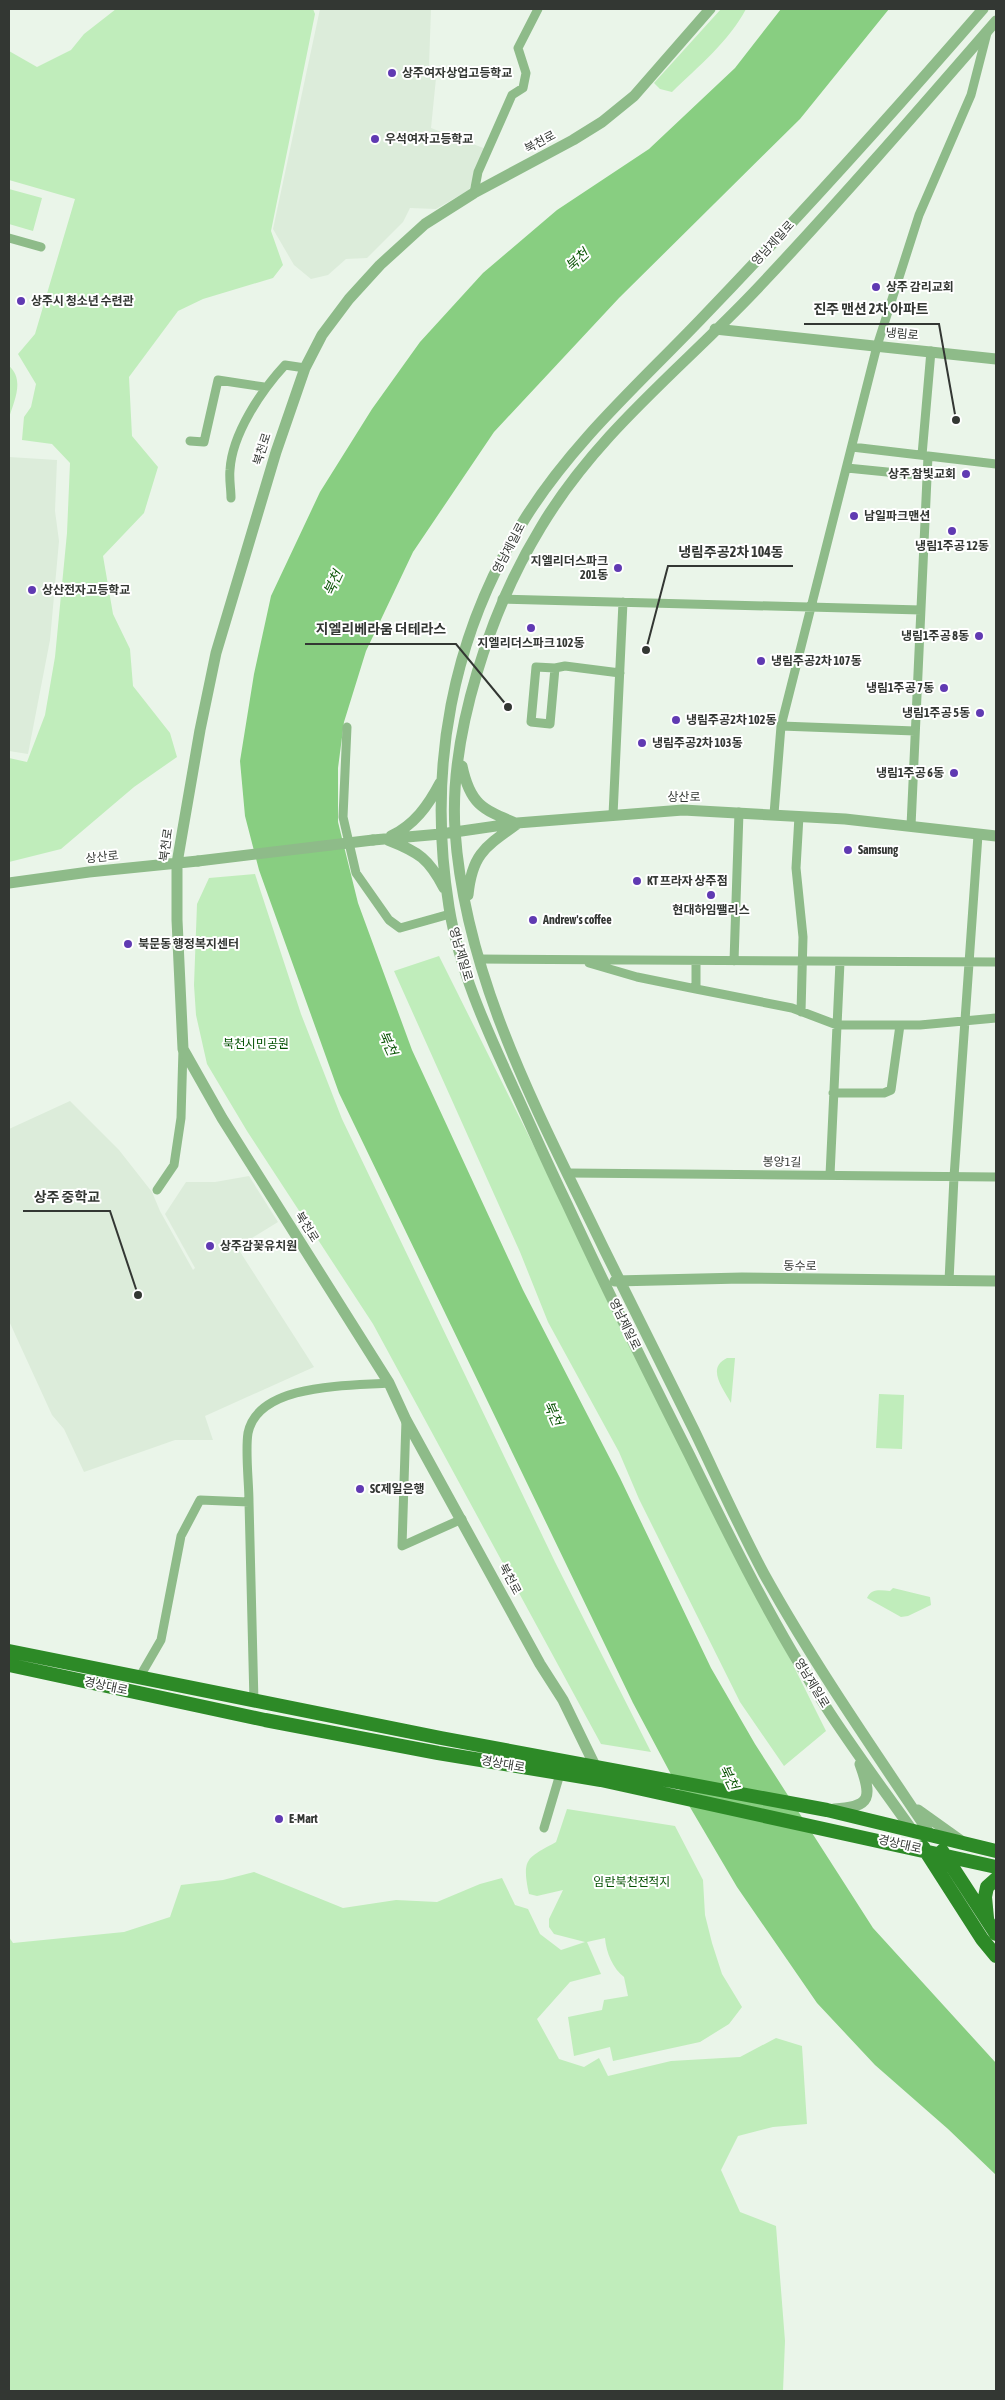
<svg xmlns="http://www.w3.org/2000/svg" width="1005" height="2400" viewBox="0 0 1005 2400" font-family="'Asap Condensed','Noto Sans KR',sans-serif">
	<rect width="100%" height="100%" fill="#eaf5e9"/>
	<path fill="#dcecda" d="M320 9H431L429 66 436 78 431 128 486 149 469 190 436 209 410 208 403 222 367 258 346 259 328 275 311 279 294 265 273 229Z
		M9 457 57 460 55 511 59 541 50 640 28 754 9 751Z
		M70 1101 119 1150 152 1192 160 1211 193 1270 195 1268 165 1214 186 1182H215L249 1176 278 1222 237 1247 314 1367 205 1416 213 1440H175L84 1472 64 1429 52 1415 9 1321V1129Z"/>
	<path fill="#c0edbb" d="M116 9H313L315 14 271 231 283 265 273 278 203 299 178 311 129 377 132 436 158 467 144 513 103 556 113 614 130 649 133 686 170 733 177 757 134 787 61 849 9 862V758L27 762 45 715 55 657 67 533 70 463 52 444 22 440 24 417 31 407 36 384 18 354 35 334 75 199 9 180V51L37 67 71 50 84 34Z
		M721 9H746C729 41 698 67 672 92L660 89 654 83Z
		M9 189 42 198 33 231 9 224Z
		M9 366C25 380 14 401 9 418Z
		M255 874 301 1014 342 1119 555 1562 651 1752 601 1744 373 1324 247 1131 207 1064 196 1015 194 985 197 904 209 878Z
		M439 956 826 1731 784 1766 740 1702 639 1499 619 1452 548 1322 520 1252 394 971Z
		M727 1358H735L731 1403C723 1388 706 1368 727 1358Z
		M879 1394 904 1395 902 1449 876 1448Z
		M893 1588 930 1597 931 1605 908 1616 901 1617 867 1598C871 1588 881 1590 890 1591Z
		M567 1809 675 1826 703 1880 705 1915 712 1943 722 1974 742 2007 729 2024 700 2042 613 2061 610 2047 574 2056 568 2017 602 2010 604 2000 628 1996 624 1977C613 1969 606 1952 605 1938L587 1942 601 1974 570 1982 537 2019 559 2059 584 2067 599 2058 608 2076 671 2061 740 2057 776 2038 802 2046 807 2124 773 2127 738 2136 721 2170 740 2212 776 2226 785 2341 783 2391H9V1937L13 1943 124 1932 170 1917 181 1885 223 1880 254 1872 343 1908 396 1900 437 1902 480 1884 502 1878 515 1905 528 1909 540 1934 561 1950 585 1942 554 1934 549 1927V1919L563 1890 537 1896 529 1894C521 1857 528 1858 556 1842Z"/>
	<path fill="#88ce81" d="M781 9H889L800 119 619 298 494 432 413 552 366 651 344 722 338 768V822L358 903 412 1050 523 1290 620 1478 711 1668 755 1744 873 1928 996 2063V2175L948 2129 875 2065 817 2003 737 1887 674 1780 633 1703 339 1093 259 870 245 816 240 761 254 674 271 596 320 492 372 409 420 342 483 273 557 210 649 149 735 68Z"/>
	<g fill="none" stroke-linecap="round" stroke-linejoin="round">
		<path stroke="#8ebb89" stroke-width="9" d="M474 193 478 172 512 95 523 88 526 73 518 48 538 9
			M9 238 41 247
			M190 441 204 442 218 380 264 387
			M852 447 996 464
			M922 455 931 351
			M847 468 927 476
			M231 498C231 489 229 479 230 470 232 434 261 391 285 365L305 368
			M502 599 921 610
			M555 668 536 667 531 722 550 724 555 668 565 666 620 673
			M781 726 915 731
			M347 727 343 817 356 873 389 920 400 928 450 914
			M774 814 781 726 877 346 919 215 971 95 987 33
			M613 815 623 602
			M799 816 796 868 803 937 801 1012
			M911 826 928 456
			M479 959 996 962
			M696 961V989L792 1008 837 1025H920L996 1018
			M734 961 739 812
			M589 963 637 977 696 989
			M833 1093H884L891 1090 900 1025
			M568 1173 996 1177
			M830 1175 840 962
			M157 1190 174 1165 181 1118 183 1049
			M949 1281 954 1177 978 835
			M406 1420 402 1546 462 1519
			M249 1502 254 1702
			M139 1678 161 1640 181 1536 200 1500 249 1502C249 1483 245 1451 248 1433 258 1383 349 1386 389 1383
			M544 1828 560 1774"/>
		<path stroke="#8ebb89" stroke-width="11" d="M715 329 996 359
			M462 766C470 804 482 809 515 823
			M391 836C414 825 428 806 440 783
			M373 840 441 834 517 823 683 810 845 819 996 836
			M388 840C419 852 429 859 444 888
			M9 883 89 872 198 861
			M468 895C472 854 485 847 517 824
			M615 1281 742 1278 996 1281
			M599 1774 563 1700 540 1664 406 1420 389 1383 222 1118 183 1049 177 920V863L200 730 216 653 276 452 305 368 322 335 349 299 380 265 425 224 474 193 573 140 602 122 634 96 710 9
			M834 1809C872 1807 872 1797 860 1764
			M918 1810 960 1840
			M912 1830C883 1789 853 1749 826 1707 774 1627 731 1540 689 1454 647 1371 606 1288 567 1204 548 1165 531 1126 513 1087 487 1030 459 970 449 907 427 770 451 635 526 517 574 441 641 382 703 317 799 217 892 114 983 9
			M930 1834C873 1749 814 1664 764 1574 739 1527 717 1478 694 1430 664 1370 634 1309 604 1249 540 1116 465 980 455 830 449 733 491 609 541 527 597 433 681 369 755 291 838 203 917 112 996 21"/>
		<path stroke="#2d8a27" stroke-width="14" d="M9 1651 441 1738 827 1810 996 1851
			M9 1665 265 1720 438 1753 601 1780 996 1867
			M923 1847 982 1939 996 1956
			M942 1851 996 1934
			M987 1918 985 1897 987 1887 996 1879"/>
		<path stroke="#8ebb89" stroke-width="11" d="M198 861 373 840"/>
	</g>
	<g fill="#603ab2" stroke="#fff" stroke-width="2">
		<circle cx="392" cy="73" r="5"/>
		<circle cx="375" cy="139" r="5"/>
		<circle cx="876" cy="287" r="5"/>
		<circle cx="21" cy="301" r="5"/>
		<circle cx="966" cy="474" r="5"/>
		<circle cx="854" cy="516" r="5"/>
		<circle cx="952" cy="531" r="5"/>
		<circle cx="618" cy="568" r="5"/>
		<circle cx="32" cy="590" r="5"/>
		<circle cx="531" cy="628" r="5"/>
		<circle cx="979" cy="636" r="5"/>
		<circle cx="761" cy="661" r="5"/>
		<circle cx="944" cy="688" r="5"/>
		<circle cx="980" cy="713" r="5"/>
		<circle cx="676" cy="720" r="5"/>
		<circle cx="642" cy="743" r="5"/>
		<circle cx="954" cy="773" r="5"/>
		<circle cx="848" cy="850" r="5"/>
		<circle cx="637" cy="881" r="5"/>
		<circle cx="711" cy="895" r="5"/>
		<circle cx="533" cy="920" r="5"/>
		<circle cx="128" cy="944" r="5"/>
		<circle cx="210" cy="1246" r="5"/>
		<circle cx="360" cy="1489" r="5"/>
		<circle cx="279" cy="1819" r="5"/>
	</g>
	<g text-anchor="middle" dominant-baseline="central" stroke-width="4" stroke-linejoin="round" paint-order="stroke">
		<g font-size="12" font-weight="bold" fill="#333733" stroke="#fff" text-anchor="start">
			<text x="402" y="73">상주여자상업고등학교</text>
			<text x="385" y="139">우석여자고등학교</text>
			<text x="886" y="287">상주 감리교회</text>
			<text x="31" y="301">상주시 청소년 수련관</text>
			<text x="956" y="474" text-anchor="end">상주 참빛교회</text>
			<text x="864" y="516">남일파크맨션</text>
			<text x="952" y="546" text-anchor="middle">냉림1주공 12동</text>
			<text x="608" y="561" text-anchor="end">지엘리더스파크<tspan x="608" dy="14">201동</tspan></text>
			<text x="42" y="590">상산전자고등학교</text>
			<text x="969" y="636" text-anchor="end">냉림1주공 8동</text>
			<text x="531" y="643" text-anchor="middle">지엘리더스파크 102동</text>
			<text x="771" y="661">냉림주공2차 107동</text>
			<text x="934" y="688" text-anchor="end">냉림1주공 7동</text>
			<text x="970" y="713" text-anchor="end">냉림1주공 5동</text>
			<text x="686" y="720">냉림주공2차 102동</text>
			<text x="652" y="743">냉림주공2차 103동</text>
			<text x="944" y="773" text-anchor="end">냉림1주공 6동</text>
			<text x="858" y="850">Samsung</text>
			<text x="647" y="881">KT 프라자 상주점</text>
			<text x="711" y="910" text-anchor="middle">현대하임팰리스</text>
			<text x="543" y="920">Andrew's coffee</text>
			<text x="138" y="944">북문동 행정복지센터</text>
			<text x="220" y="1246">상주감꽃유치원</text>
			<text x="370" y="1489">SC제일은행</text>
			<text x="289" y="1819">E-Mart</text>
		</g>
		<g font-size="12" fill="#333733" stroke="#fff">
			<text transform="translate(540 142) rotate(-28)">북천로</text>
			<text transform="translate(773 243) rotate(-47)">영남제일로</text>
			<text transform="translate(902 334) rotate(5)">냉림로</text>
			<text transform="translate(262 449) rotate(-72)">북천로</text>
			<text transform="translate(509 548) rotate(-62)">영남제일로</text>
			<text x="684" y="797">상산로</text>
			<text transform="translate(166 845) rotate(-82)">북천로</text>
			<text transform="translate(102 857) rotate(-6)">상산로</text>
			<text transform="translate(461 954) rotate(74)">영남제일로</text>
			<text transform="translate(782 1162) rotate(1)">봉양1길</text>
			<text transform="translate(307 1227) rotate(58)">북천로</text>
			<text transform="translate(800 1266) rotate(1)">동수로</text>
			<text transform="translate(625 1324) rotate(64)">영남제일로</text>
			<text transform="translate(510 1579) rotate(62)">북천로</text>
			<text transform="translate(812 1683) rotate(59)">영남제일로</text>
			<text transform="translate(106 1686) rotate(12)">경상대로</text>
			<text transform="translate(503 1764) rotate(10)">경상대로</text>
			<text transform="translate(900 1844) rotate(13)">경상대로</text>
		</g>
		<g font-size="12" fill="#025000" stroke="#fff">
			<text x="256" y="1044">북천시민공원</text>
			<text x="632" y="1882">임란북천전적지</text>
		</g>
		<g font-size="14" font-style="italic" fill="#10580b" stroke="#fff">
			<text transform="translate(577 260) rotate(-42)">북천</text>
			<text transform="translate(333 583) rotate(-65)">북천</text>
			<text transform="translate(388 1043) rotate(66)">북천</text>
			<text transform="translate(553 1413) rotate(66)">북천</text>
			<text transform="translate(729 1777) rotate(64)">북천</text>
		</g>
	</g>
	<path fill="none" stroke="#333733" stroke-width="2" d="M956 420L939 324H804M646 650L668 566H793M508 707L456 644H305M138 1295L110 1211H23"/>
	<g fill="#333733" stroke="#fff" stroke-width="2">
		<circle cx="956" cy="420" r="5"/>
		<circle cx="646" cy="650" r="5"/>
		<circle cx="508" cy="707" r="5"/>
		<circle cx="138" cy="1295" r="5"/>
	</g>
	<g font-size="14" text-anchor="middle" font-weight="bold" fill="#333733" stroke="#fff" stroke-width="4" stroke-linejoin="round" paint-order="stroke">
		<text x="871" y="314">진주 맨션 2차 아파트</text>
		<text x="731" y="557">냉림주공2차 104동</text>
		<text x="381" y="634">지엘리베라움 더테라스</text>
		<text x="67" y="1202">상주 중학교</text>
	</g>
	<rect width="1005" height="2400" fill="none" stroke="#333733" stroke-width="20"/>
</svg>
